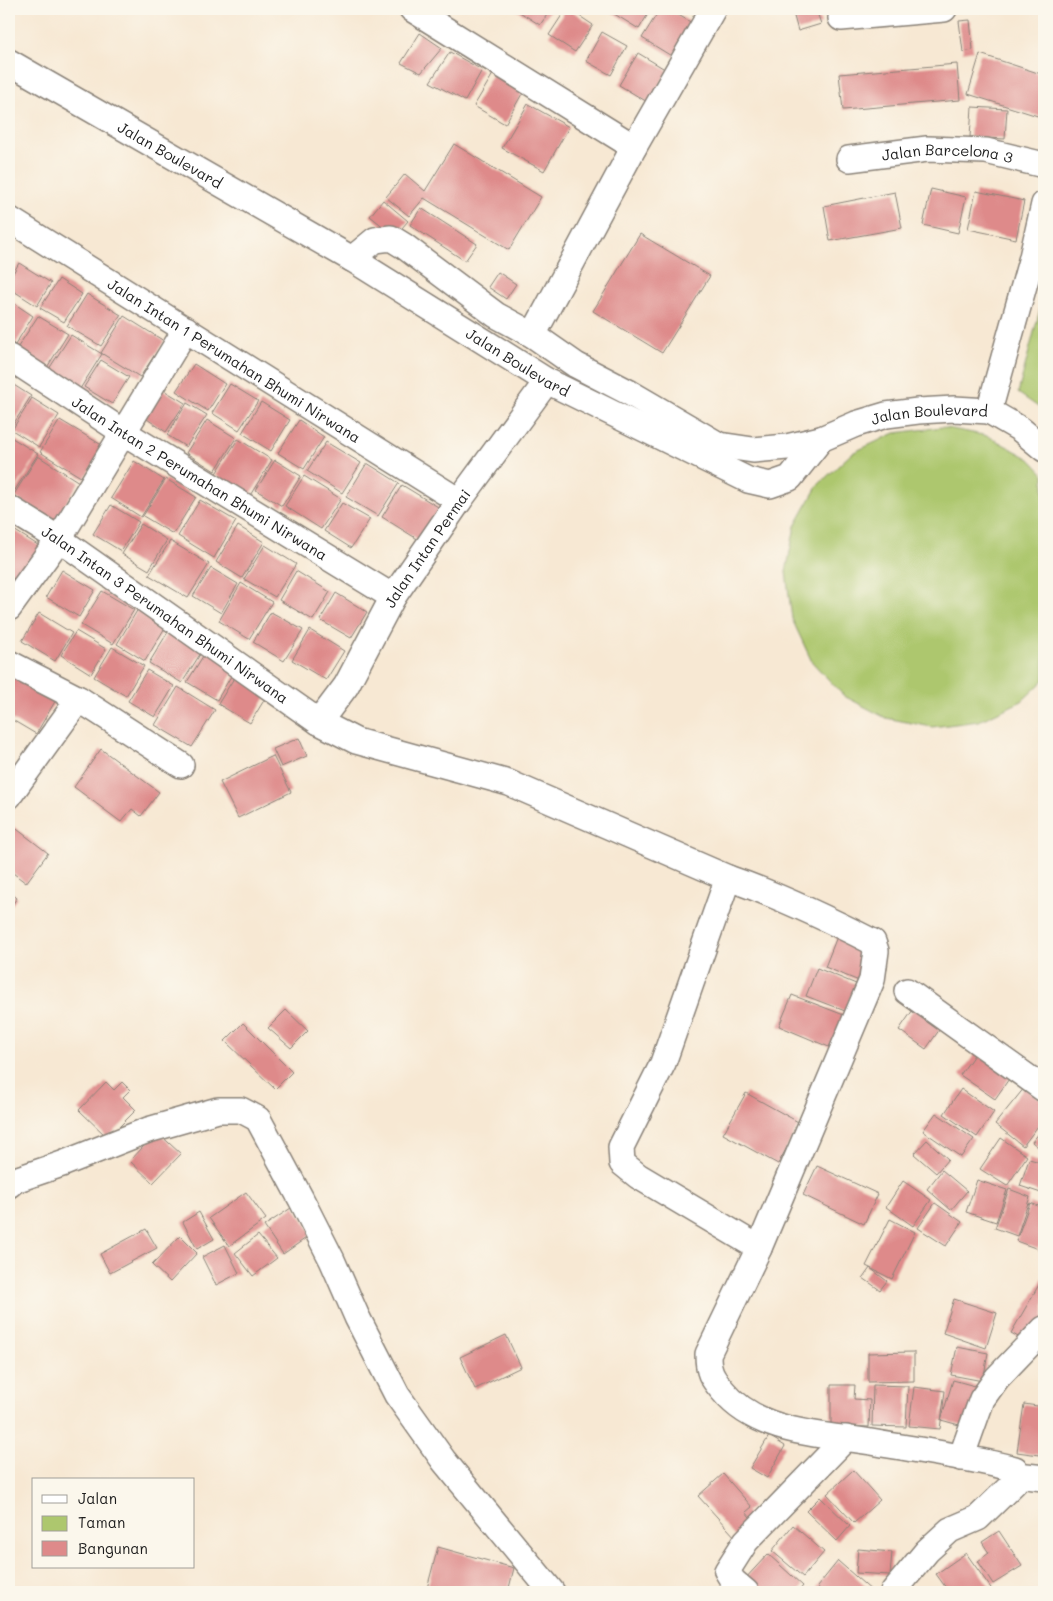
<svg xmlns="http://www.w3.org/2000/svg" width="1053" height="1601" viewBox="0 0 1053 1601" font-family="Mali,sans-serif">
	<rect width="100%" height="100%" fill="#fbf7ec"/>
	<filter id="ink" filterUnits="userSpaceOnUse"><feTurbulence type="fractalNoise" baseFrequency=".02" numOctaves="2"/><feDisplacementMap in="SourceGraphic" scale="10" xChannelSelector="R" yChannelSelector="G"/><feConvolveMatrix kernelMatrix="1 2 1 2 8 2 1 2 1" color-interpolation-filters="sRGB"/></filter>
	<filter id="wash" filterUnits="userSpaceOnUse"><feTurbulence type="fractalNoise" baseFrequency=".0096" numOctaves="4" result="noise"/><feDisplacementMap in="SourceGraphic" scale="20" xChannelSelector="R" yChannelSelector="G"/><feGaussianBlur stdDeviation="1.12" result="paint"/><feColorMatrix in="noise" values="0 0 0 0 0 0 0 0 0 0 0 0 0 0 0 0 0 1.4 0 .05"/><feComposite in="paint" operator="in"/></filter>
	<g filter="url(#wash)">
		<rect width="100%" height="100%" fill="#f7e8d3"/>
		<path fill="#adc76e" stroke="#647245" d="M1044 294V411L1018 393Z
			M942 427 988 436 1030 459 1044 474V680L1022 701 979 721 932 727 886 718 844 696 812 662 792 619 786 572 795 526 818 485 852 453 895 433Z"/>
		<g id="blocks">
			<path fill="#de8a8a" d="M515 9H551L540 25Z
				M566 9H569L593 25 575 52 549 35Z
				M613 9H651L639 29 611 12Z
				M660 9H668L694 24 673 57 642 38Z
				M792 9H816L821 24 798 31Z
				M970 20 973 50 963 52 959 21Z
				M602 32 627 46 611 75 586 61Z
				M420 33 442 48 421 73 401 63Z
				M450 52 482 70 465 101 430 82Z
				M638 53 668 71 649 103 619 85Z
				M980 54 1044 75V118L968 94Z
				M957 64 960 100 843 110 839 74Z
				M493 74 523 92 505 124 474 106Z
				M528 104 569 127 544 171 502 148Z
				M972 107 1007 109 1005 139 970 137Z
				M454 144 541 197 509 250 424 198 409 216 386 197 405 174 425 191Z
				M931 189 966 197 958 233 923 225Z
				M976 191 1024 201 1016 239 968 229Z
				M895 192 902 228 830 241 824 206Z
				M383 200 408 221 395 236 370 216Z
				M421 208 477 244 465 261 410 225Z
				M640 234 710 276 662 353 593 311Z
				M19 263 51 283 37 306 9 288V280Z
				M498 272 516 284 506 299 488 287Z
				M59 279 82 294 64 322 40 308Z
				M87 294 121 315 101 346 67 326Z
				M9 300 33 316 15 345 9 341Z
				M38 316 68 334 46 369 16 350Z
				M124 316 164 341 140 377 101 353Z
				M71 335 102 354 78 392 47 372Z
				M101 360 129 377 112 404 84 387Z
				M194 364 225 384 208 411 176 391Z
				M9 382 31 396 9 431Z
				M230 384 258 401 239 430 212 413Z
				M162 389 185 403 166 432 144 417Z
				M32 398 59 415 39 447 12 430Z
				M261 402 290 420 271 451 242 433Z
				M187 403 207 415 186 447 167 435Z
				M60 420 105 447 84 479 40 452Z
				M207 420 236 438 215 471 186 453Z
				M299 420 324 437 304 469 278 453Z
				M9 436 38 454 15 490 9 486Z
				M238 439 272 460 249 497 215 475Z
				M326 442 361 463 342 493 307 471Z
				M38 456 79 482 54 522 13 496Z
				M275 460 301 476 282 506 256 490Z
				M134 461 164 480 141 517 111 498Z
				M367 463 399 483 378 516 346 497Z
				M304 476 341 499 321 529 285 506Z
				M166 479 196 497 173 534 143 516Z
				M402 485 448 513 427 545 382 517Z
				M200 500 236 521 214 558 178 536Z
				M342 503 370 519 351 548 324 531Z
				M111 505 139 522 121 551 93 534Z
				M141 524 167 540 149 570 122 554Z
				M238 526 264 542 242 578 216 562Z
				M9 527 41 547 19 582 9 576Z
				M170 541 209 564 188 598 149 575Z
				M265 545 296 564 275 597 244 579Z
				M211 568 238 584 221 613 193 596Z
				M62 570 95 590 79 617 46 597Z
				M296 571 330 592 313 620 279 600Z
				M241 583 272 602 249 639 219 621Z
				M102 591 134 610 113 644 81 625Z
				M336 593 367 612 351 638 320 620Z
				M138 609 166 626 145 661 117 644Z
				M271 612 303 630 284 661 253 642Z
				M39 613 72 633 55 661 22 641Z
				M171 627 204 648 182 683 149 663Z
				M310 630 344 651 326 680 292 660Z
				M76 631 106 649 91 674 61 655Z
				M112 647 144 666 126 696 94 677Z
				M208 648 237 666 217 700 187 682Z
				M9 670 57 698 36 734 9 718Z
				M147 670 174 686 155 717 128 701Z
				M239 670 271 689 250 723 218 704Z
				M178 687 215 710 192 747 155 725Z
				M299 738 307 756 281 767 273 749Z
				M101 749 159 792 141 816 132 809 121 822 74 787Z
				M273 756 291 792 238 818 220 782Z
				M9 823 48 853 26 883 9 870Z
				M9 891 17 898 9 909Z
				M838 934 872 948 859 981 825 967Z
				M817 968 856 984 845 1011 806 996Z
				M792 995 849 1017 836 1050 779 1026Z
				M915 1007 942 1026 926 1049 899 1030Z
				M286 1010 308 1031 291 1048 268 1028Z
				M243 1023 292 1072 275 1089 225 1041Z
				M976 1052 1011 1076 995 1099 960 1075Z
				M106 1082 114 1090 122 1082 130 1090 123 1097 136 1110 108 1138 79 1110Z
				M1025 1087 1044 1102V1118L1023 1146 995 1124Z
				M961 1089 994 1112 977 1137 944 1114Z
				M746 1093 800 1123 778 1164 723 1134Z
				M936 1113 974 1139 961 1157 923 1131Z
				M1044 1127V1152L1032 1142Z
				M157 1132 181 1154 153 1183 130 1161Z
				M1001 1138 1027 1156 1007 1186 980 1169Z
				M927 1140 948 1159 936 1173 914 1154Z
				M1029 1159 1044 1163V1194L1020 1186Z
				M817 1166 878 1194 864 1224 803 1195Z
				M942 1170 967 1191 951 1210 927 1189Z
				M977 1180 1007 1190 996 1222 966 1212Z
				M903 1181 931 1200 913 1226 886 1207Z
				M1009 1189 1030 1197 1017 1236 995 1228Z
				M246 1192 266 1219 229 1246 209 1218Z
				M935 1203 962 1222 946 1246 918 1228Z
				M1030 1203 1044 1208V1233L1038 1249 1016 1241Z
				M294 1206 312 1234 283 1254 264 1226Z
				M199 1212 214 1239 197 1249 183 1222Z
				M890 1219 915 1232 892 1279 866 1266Z
				M146 1229 157 1248 110 1273 100 1254Z
				M258 1235 277 1258 253 1276 235 1253Z
				M180 1236 197 1253 170 1282 152 1265Z
				M225 1245 239 1273 216 1285 202 1257Z
				M870 1268 887 1281 880 1290 863 1278Z
				M1044 1276V1317L1029 1343 1011 1333Z
				M954 1299 997 1313 986 1348 943 1333Z
				M506 1335 521 1367 475 1389 460 1357Z
				M957 1347 988 1353 983 1381 951 1375Z
				M914 1352V1381L868 1382V1353Z
				M953 1380 982 1388 970 1428 941 1420Z
				M831 1385H855L854 1399 870 1400 869 1427 831 1426Z
				M873 1385 908 1386 906 1427 872 1426Z
				M914 1387 945 1391 940 1429 909 1426Z
				M1024 1404 1044 1407V1422L1039 1455 1017 1452Z
				M769 1436 785 1446 767 1478 750 1468Z
				M853 1470 880 1500 854 1523 827 1494Z
				M723 1474 752 1507 746 1512 754 1522 736 1538 698 1496Z
				M820 1497 850 1526 837 1541 806 1511Z
				M793 1525 824 1552 803 1577 772 1551Z
				M999 1531 1022 1566 993 1584 978 1561 989 1553 982 1542Z
				M438 1547 514 1568 508 1592H426Z
				M858 1549 892 1552 890 1575 856 1573Z
				M966 1553 993 1591 990 1592H949L936 1574Z
				M768 1554 803 1586 798 1592H756L743 1581Z
				M838 1561 873 1592H823L817 1587Z"/>
		</g>
	</g>
	<g filter="url(#ink)">
		<use href="#blocks" fill-opacity="0" stroke="#8a8278" stroke-width="1"/>
		<g fill="none" stroke-linecap="round" stroke-linejoin="round">
			<g stroke="#8a8278" stroke-width="28">
				<g id="street">
					<path d="M412 9 634 147"/>
					<path d="M841 18 944 9"/>
					<path id="s1" d="M9 62 352 259 547 381 748 480 770 485 790 478 821 439 856 424 886 415 918 411 954 409 989 411 1020 429 1044 449"/>
					<path id="s2" d="M849 159 927 149 986 151 1044 165"/>
					<path id="s3" d="M9 219 459 501"/>
					<path d="M352 259 375 240 391 238 404 246 496 315 533 335 576 365 630 393 719 445 753 450 787 447 821 439"/>
					<path d="M533 335 634 147 713 9"/>
					<path id="s4" d="M9 357 123 432 393 597"/>
					<path d="M989 411 1032 257 1044 204"/>
					<path id="s5" d="M9 508 59 539 319 722 356 741 509 783 728 878 663 1063 621 1147 622 1163 638 1176 759 1248"/>
					<path d="M9 608 59 539 186 329"/>
					<path d="M9 663 79 699 181 765"/>
					<path id="s6" d="M319 722 346 686 393 597 459 501 547 381"/>
					<path d="M9 796 79 699"/>
					<path d="M728 878C778 895 826 918 873 942L876 951 872 980 759 1248 708 1354C708 1372 711 1377 723 1391 759 1435 825 1434 877 1443 923 1451 970 1457 1015 1469L1017 1475"/>
					<path d="M907 991 1044 1089"/>
					<path d="M9 1185 15 1180 62 1164 148 1130 218 1110H241L258 1119 301 1199 332 1260 357 1317 397 1395 444 1461 552 1592"/>
					<path d="M961 1458 982 1399 997 1378 1044 1329"/>
					<path d="M1017 1475 1044 1478"/>
					<path d="M746 1592 733 1581 727 1571 746 1541 846 1438"/>
					<path d="M893 1592 927 1551 950 1530 978 1518 1014 1483 1017 1475"/>
				</g>
			</g>
			<use href="#street" stroke="#fff" stroke-width="25"/>
		</g>
	</g>
	<g text-anchor="middle" dominant-baseline="central" stroke-width="4.5" stroke-linejoin="round" paint-order="stroke">
		<g font-size="15" fill="#1c1c1c" stroke="#fbf7ec">
			<text stroke="none"><textPath href="#s1" startOffset="186">Jalan Boulevard</textPath></text>
			<text stroke="none"><textPath href="#s2" startOffset="99">Jalan Barcelona 3</textPath></text>
			<text stroke="none"><textPath href="#s3" startOffset="266">Jalan Intan 1 Perumahan Bhumi Nirwana</textPath></text>
			<text stroke="none"><textPath href="#s1" startOffset="591">Jalan Boulevard</textPath></text>
			<text stroke="none"><textPath href="#s1" startOffset="1056">Jalan Boulevard</textPath></text>
			<text stroke="none"><textPath href="#s4" startOffset="226">Jalan Intan 2 Perumahan Bhumi Nirwana</textPath></text>
			<text stroke="none"><textPath href="#s6" startOffset="205">Jalan Intan Permai</textPath></text>
			<text stroke="none"><textPath href="#s5" startOffset="189">Jalan Intan 3 Perumahan Bhumi Nirwana</textPath></text>
		</g>
	</g>
	<rect width="1053" height="1601" fill="none" stroke="#fbf7ec" stroke-width="30"/>
	<rect x="32" y="1478" width="162" height="90" fill="#fbf7ec" stroke="#a29f99"/>
	<rect x="42" y="1495" width="25" height="8" fill="#ffffff" stroke="#a29f99"/>
	<text x="78" y="1504" font-size="15" fill="#1c1c1c">Jalan</text>
	<rect x="42" y="1516" width="25" height="15" fill="#adc76e" stroke="#a29f99"/>
	<text x="78" y="1528" font-size="15" fill="#1c1c1c">Taman</text>
	<rect x="42" y="1541" width="25" height="15" fill="#de8a8a" stroke="#a29f99"/>
	<text x="78" y="1554" font-size="15" fill="#1c1c1c">Bangunan</text>
</svg>
